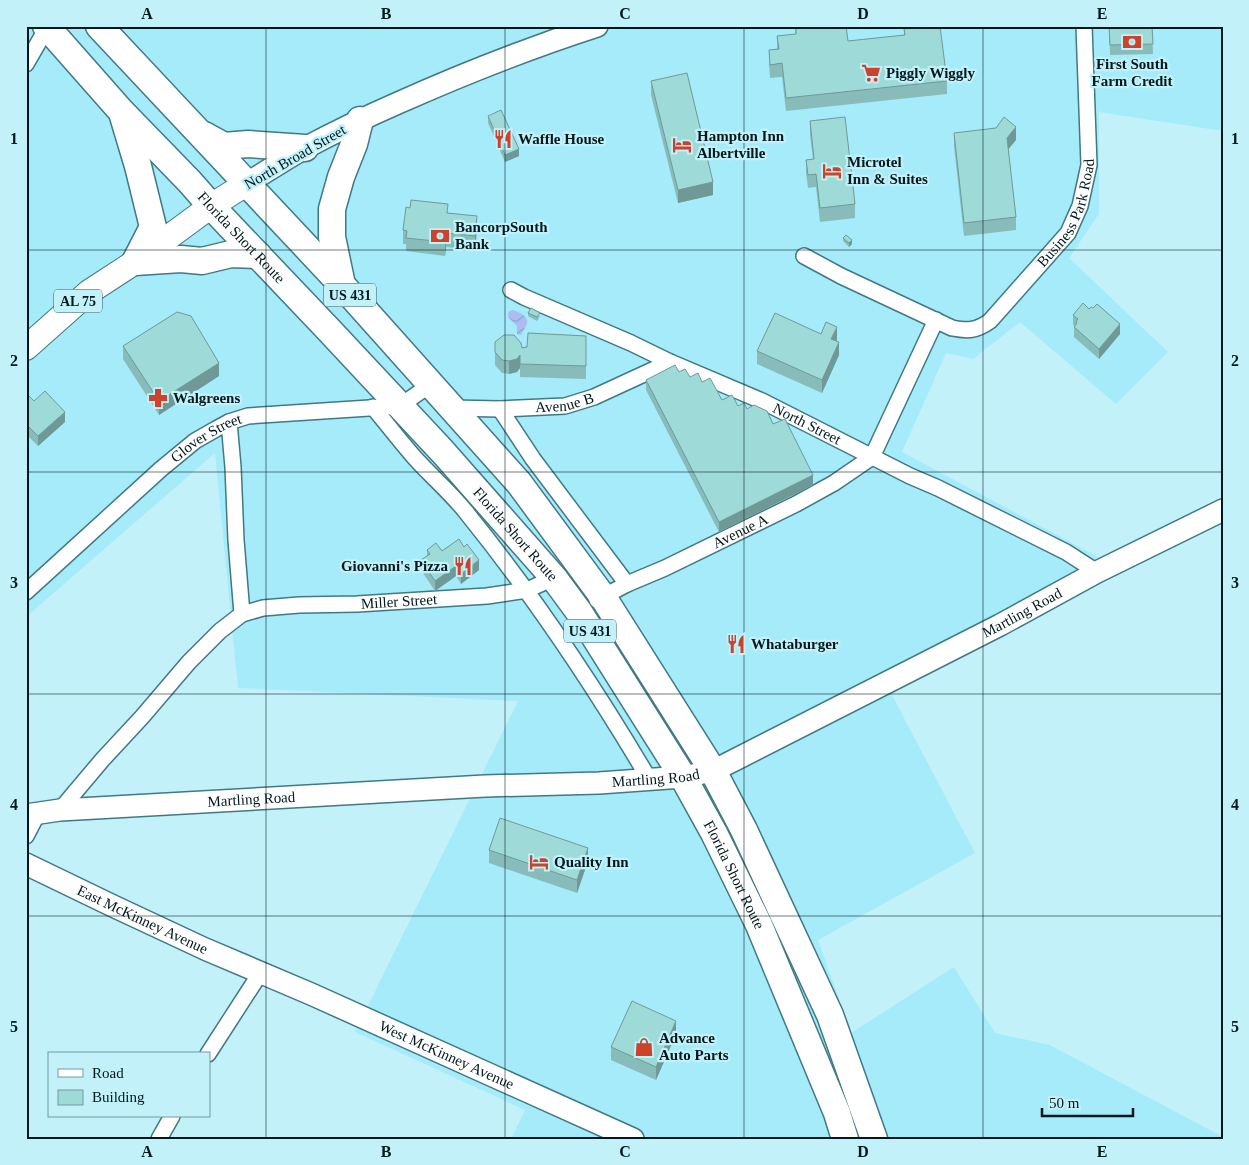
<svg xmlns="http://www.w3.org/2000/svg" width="1249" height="1165" viewBox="0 0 1249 1165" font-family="'Times New Roman',serif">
	<defs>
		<pattern id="water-waves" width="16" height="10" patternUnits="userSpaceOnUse" patternTransform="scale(1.25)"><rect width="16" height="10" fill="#acbdf4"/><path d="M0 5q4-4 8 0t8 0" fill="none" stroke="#92a2d1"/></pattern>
	</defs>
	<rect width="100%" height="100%" fill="#c2f1fa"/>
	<path fill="#a5ebfa" d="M26 26H1223V131L1099 112V214L1069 258 1168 352 1116 404 1020 322 973 359 946 353 902 452 1098 557 883 678 975 853 818 940 851 1033 954 967 995 1033 1050 1045 1223 1137V1139H511L525 1110 355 1032 518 701 238 688 215 453 26 617Z"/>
	<path fill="url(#water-waves)" d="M512 310C518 311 529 316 527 324 526 327 522 332 521 335L517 334V326L509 318C507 314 508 311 512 310Z"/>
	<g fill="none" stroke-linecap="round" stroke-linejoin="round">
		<g stroke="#407984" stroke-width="18">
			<g id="street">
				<path d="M26 64 48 26"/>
				<path id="s1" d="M804 256 841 276 952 328C968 331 976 331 990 321L1068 233 1080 206 1089 165 1084 26"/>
				<path id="s2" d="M511 290 524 297 631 343 670 362 762 401 910 476 938 488 1066 552 1097 572"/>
				<path d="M373 407C387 424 400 441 414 457 431 476 451 493 466 512 534 596 594 686 649 779"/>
				<path id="s3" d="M451 408 500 409 565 406 594 397 670 362"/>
				<path d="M500 409 533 459 627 584"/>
				<path d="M229 422 233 467 236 540 242 614"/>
				<path id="s4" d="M26 592 161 469 195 441 216 429 229 422 248 416 400 406 431 384"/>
				<path id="s5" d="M597 600 627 584 665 568 796 504 834 483 872 457 936 320"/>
				<path id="s6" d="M60 810 103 759 142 717 189 662 220 631 242 614 263 608 299 605 357 604 487 596 527 590 554 578"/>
				<path d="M26 836 38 813"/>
				<path d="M208 1054 261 972"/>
				<path d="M159 1139 172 1116"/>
			</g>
		</g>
		<g stroke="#407984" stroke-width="24">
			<g id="secondary">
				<path d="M246 184C266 172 285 159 305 148 335 132 366 117 398 103 463 74 529 48 597 26"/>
				<path id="s7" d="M26 815 60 810 485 786 599 783 683 777 713 771 1000 625 1097 572 1223 510"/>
				<path id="s8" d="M26 864 113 906 205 949 311 994 633 1139"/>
			</g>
		</g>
		<g stroke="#407984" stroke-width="26">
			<path id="primary" d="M26 348 89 292 135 262 211 206 246 184"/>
		</g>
		<g stroke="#407984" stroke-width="29">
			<g id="highway">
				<path id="s9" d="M46 26 121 111 190 182 211 206 328 329 443 452 554 578 579 612 683 777 714 833 759 925 837 1113 845 1139"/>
				<path d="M99 26 342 285 519 483 603 597 713 771 744 830 830 1015 874 1139"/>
				<path d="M123 116 138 166 153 227 135 262"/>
				<path d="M204 135 224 146 248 144 305 148"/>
				<path d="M135 262 181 259 202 261 231 254 258 255"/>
				<path d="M342 285 332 237V209L341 177 354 144 360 120"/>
			</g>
		</g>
		<use href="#street" stroke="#fff" stroke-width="15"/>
		<use href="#secondary" stroke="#fff" stroke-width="21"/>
		<use href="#primary" stroke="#fff" stroke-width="24"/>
		<use href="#highway" stroke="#fff" stroke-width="26"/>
	</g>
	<path fill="#88bcba" d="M795 26H846L848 41 904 35V29L947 81V94L786 111 782 77 770 78 769 63V50L777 49V36L795 34Z
		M1109 26H1152L1153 54 1110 55Z
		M651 81 713 195 678 203 651 95Z
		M488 116 519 156 505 162 488 123Z
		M810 121 855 204V218L820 222 816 187 808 188 806 173V160L813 159 810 134Z
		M954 133 1016 140 1008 149 1016 217V230L964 236 954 146Z
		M448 213 477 229 475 250 446 247 445 256 406 251V244H403V230Z
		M843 238 852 244 849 247 843 241Z
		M1089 309 1120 334 1099 359 1074 337V327L1075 326 1073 325V315Z
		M528 313 540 316 537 321 528 316Z
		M821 334 837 340 836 341 839 355 822 393 757 364V351Z
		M586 336V379L520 377V368L517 372 509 374 502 373 495 365V352Z
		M123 346 219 376 159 415 123 359Z
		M679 372 690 377 702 382 722 400 747 409 773 424 813 485 719 532 646 390V380Z
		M26 393 34 401 65 422 38 446 26 434Z
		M427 550 442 551 479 570 461 584 456 576 435 591 421 570V560L427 556Z
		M489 850 588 861 577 893 489 863Z
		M676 1034 656 1080 611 1060V1047Z"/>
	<path fill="#6f9997" d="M1016 127V140L1007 151V138Z
		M519 149V156L505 162V155Z
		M713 182V195L678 203V190Z
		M477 216V229L475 250V236Z
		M446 233V247L445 256V242Z
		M852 240V244L849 247V243Z
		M1120 324V334L1099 359V349Z
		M837 327V340L831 352V339Z
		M839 342V355L822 393V380Z
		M520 355V368L517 372 509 374V361Z
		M219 363V376L159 415V401Z
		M65 412V422L38 446V436Z
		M813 475V485L719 532V522Z
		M479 560V570L461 584V574Z
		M456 566V576L435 591V581Z
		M588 848V861L577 893V880Z
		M676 1021V1034L656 1080V1067Z"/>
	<path fill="#9edbd8" stroke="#6f9997" d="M796 26H846L848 41 905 35 904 29 932 26H940L947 81 786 98 782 63 770 65 769 50 779 49 777 36 796 34Z
		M1109 26H1152L1153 44 1110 45Z
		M687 73 713 182 678 190 651 81Z
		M501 110 519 149 505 155 488 116Z
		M845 117 855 204 820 208 816 174 808 175 806 160 814 159 810 121Z
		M1004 117 1016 127 1007 138 1016 217 964 223 954 133 996 128Z
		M411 200 448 204 447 213 477 216 475 236 446 233 445 242 406 238 407 231 403 230 406 207 410 208Z
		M846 235 852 240 849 243 843 238Z
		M1083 303 1089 309 1091 307 1093 308 1097 304 1120 324 1099 349 1074 327 1077 323 1076 322 1078 319 1073 315Z
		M531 308 540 313 537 317 528 313Z
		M177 312 191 316 219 363 159 401 123 346Z
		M775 313 821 334 826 322 837 327 831 339 839 342 822 380 757 351Z
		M528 333 586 336V366L520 364V355L517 359 509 361 502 360 495 352V342L504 335H514L521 343 522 348 527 347Z
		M675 365 679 372 685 369 690 377 698 373 702 382 710 378 722 400 732 395 738 406 744 403 747 409 754 405 767 411 773 424 785 419 813 475 719 522 646 380Z
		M45 391 65 412 38 436 26 424V393L34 401Z
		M459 539 464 547 467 544 479 560 461 574 456 566 435 581 421 560 430 554 427 550 436 543 442 551Z
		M500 818 588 848 577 880 489 850Z
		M632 1001 676 1021 656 1067 611 1047Z"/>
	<path fill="none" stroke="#01181c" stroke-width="1" stroke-opacity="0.55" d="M266 26V1139M505 26V1139M744 26V1139M983 26V1139M26 250H1223M26 472H1223M26 694H1223M26 916H1223"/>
	<defs>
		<g id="bank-bare" transform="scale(1.5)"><path d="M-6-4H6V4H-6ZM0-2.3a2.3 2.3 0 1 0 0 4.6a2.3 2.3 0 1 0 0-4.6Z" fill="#cd422b" stroke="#c2f1fa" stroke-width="2.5" paint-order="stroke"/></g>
		<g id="supermarket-bare" transform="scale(1.5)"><path d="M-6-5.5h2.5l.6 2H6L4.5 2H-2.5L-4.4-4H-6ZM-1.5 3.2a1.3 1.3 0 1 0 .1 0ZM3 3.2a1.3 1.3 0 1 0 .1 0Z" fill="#cd422b" stroke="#c2f1fa" stroke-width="2.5" paint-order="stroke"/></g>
		<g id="restaurant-bare" transform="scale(1.5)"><path d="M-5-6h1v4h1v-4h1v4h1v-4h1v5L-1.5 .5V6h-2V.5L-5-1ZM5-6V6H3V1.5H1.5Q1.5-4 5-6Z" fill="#cd422b" stroke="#c2f1fa" stroke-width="2.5" paint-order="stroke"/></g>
		<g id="hotel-bare" transform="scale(1.5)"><path d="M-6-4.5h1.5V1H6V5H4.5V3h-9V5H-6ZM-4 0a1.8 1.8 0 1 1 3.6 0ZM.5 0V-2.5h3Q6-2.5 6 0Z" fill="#cd422b" stroke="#c2f1fa" stroke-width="2.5" paint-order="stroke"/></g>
		<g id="pharmacy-bare" transform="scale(1.5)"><path d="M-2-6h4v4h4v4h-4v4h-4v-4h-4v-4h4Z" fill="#cd422b" stroke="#c2f1fa" stroke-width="2.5" paint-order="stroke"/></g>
		<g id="shop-bare" transform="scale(1.5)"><path d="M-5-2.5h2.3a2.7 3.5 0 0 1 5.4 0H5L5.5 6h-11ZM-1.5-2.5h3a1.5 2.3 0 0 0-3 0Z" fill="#cd422b" stroke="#c2f1fa" stroke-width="2.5" paint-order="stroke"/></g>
	</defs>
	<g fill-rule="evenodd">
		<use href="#bank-bare" x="1132" y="42"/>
		<use href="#supermarket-bare" x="871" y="73"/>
		<use href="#restaurant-bare" x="503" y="139"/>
		<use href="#hotel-bare" x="682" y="145"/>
		<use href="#hotel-bare" x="832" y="171"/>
		<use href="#bank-bare" x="440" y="236"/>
		<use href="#pharmacy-bare" x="158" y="398"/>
		<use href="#restaurant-bare" x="463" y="566"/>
		<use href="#restaurant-bare" x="736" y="644"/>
		<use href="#hotel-bare" x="539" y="862"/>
		<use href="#shop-bare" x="644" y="1047"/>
	</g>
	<g text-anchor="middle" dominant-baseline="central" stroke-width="4.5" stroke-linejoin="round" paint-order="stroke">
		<g fill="#c2f1fa" stroke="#3b595f" stroke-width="1">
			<rect x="324" y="283.5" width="52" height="23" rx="4"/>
			<rect x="54" y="289.5" width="48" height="23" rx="4"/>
			<rect x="564" y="619.5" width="52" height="23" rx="4"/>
		</g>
		<g font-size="14" font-weight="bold" fill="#01181c">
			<text x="350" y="295">US 431</text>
			<text x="78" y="301">AL 75</text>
			<text x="590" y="631">US 431</text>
		</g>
		<g font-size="15" font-weight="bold" fill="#01181c" stroke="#c2f1fa" text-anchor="start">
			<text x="1132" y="64" text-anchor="middle">First South<tspan x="1132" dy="17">Farm Credit</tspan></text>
			<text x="886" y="73">Piggly Wiggly</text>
			<text x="697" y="136">Hampton Inn<tspan x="697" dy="17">Albertville</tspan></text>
			<text x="518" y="139">Waffle House</text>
			<text x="847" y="162">Microtel<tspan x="847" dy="17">Inn &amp; Suites</tspan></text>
			<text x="455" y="227">BancorpSouth<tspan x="455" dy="17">Bank</tspan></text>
			<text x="173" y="398">Walgreens</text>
			<text x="448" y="566" text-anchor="end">Giovanni's Pizza</text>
			<text x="751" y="644">Whataburger</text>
			<text x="554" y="862">Quality Inn</text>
			<text x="659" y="1038">Advance<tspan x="659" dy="17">Auto Parts</tspan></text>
		</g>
		<g font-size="15" fill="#01181c" stroke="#c2f1fa">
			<text transform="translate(295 157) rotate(-30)">North Broad Street</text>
			<text stroke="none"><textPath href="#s1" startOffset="340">Business Park Road</textPath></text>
			<text stroke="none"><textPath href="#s9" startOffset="288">Florida Short Route</textPath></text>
			<text stroke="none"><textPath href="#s3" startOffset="114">Avenue B</textPath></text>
			<text stroke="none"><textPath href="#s2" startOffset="325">North Street</textPath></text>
			<text stroke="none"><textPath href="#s4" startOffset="238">Glover Street</textPath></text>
			<text stroke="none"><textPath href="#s5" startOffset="159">Avenue A</textPath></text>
			<text stroke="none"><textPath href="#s9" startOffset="692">Florida Short Route</textPath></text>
			<text stroke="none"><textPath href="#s6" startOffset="426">Miller Street</textPath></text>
			<text stroke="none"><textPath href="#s7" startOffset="1036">Martling Road</textPath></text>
			<text stroke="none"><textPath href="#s7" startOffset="631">Martling Road</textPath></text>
			<text stroke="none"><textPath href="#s7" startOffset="226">Martling Road</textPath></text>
			<text stroke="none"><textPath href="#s9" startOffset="1098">Florida Short Route</textPath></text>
			<text stroke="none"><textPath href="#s8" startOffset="129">East McKinney Avenue</textPath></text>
			<text stroke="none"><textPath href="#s8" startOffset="462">West McKinney Avenue</textPath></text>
		</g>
	</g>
	<rect width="1249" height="1165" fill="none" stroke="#c2f1fa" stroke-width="55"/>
	<rect x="48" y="1052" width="162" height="65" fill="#c2f1fa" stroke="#759aa1"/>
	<rect x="58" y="1069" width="25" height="8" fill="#ffffff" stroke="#759aa1"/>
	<text x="92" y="1078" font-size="15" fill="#01181c">Road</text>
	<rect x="58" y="1090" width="25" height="15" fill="#9edbd8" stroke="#759aa1"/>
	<text x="92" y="1102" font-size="15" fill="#01181c">Building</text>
	<path d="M1042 1108v8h91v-8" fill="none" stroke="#01181c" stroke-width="2.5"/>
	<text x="1049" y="1108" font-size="15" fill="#01181c" stroke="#c2f1fa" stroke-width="4" paint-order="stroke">50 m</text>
	<rect x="28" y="28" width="1194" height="1110" fill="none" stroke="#01181c" stroke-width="2"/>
	<g font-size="16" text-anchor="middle" font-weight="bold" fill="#01181c">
		<text x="147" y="19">A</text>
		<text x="386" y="19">B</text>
		<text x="625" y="19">C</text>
		<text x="863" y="19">D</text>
		<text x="1102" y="19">E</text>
		<text x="14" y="144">1</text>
		<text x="1235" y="144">1</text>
		<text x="14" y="366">2</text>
		<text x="1235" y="366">2</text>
		<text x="14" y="588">3</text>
		<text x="1235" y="588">3</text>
		<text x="14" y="810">4</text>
		<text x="1235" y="810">4</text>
		<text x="14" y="1032">5</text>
		<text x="1235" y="1032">5</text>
		<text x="147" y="1157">A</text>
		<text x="386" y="1157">B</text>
		<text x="625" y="1157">C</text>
		<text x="863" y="1157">D</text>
		<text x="1102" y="1157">E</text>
	</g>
</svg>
